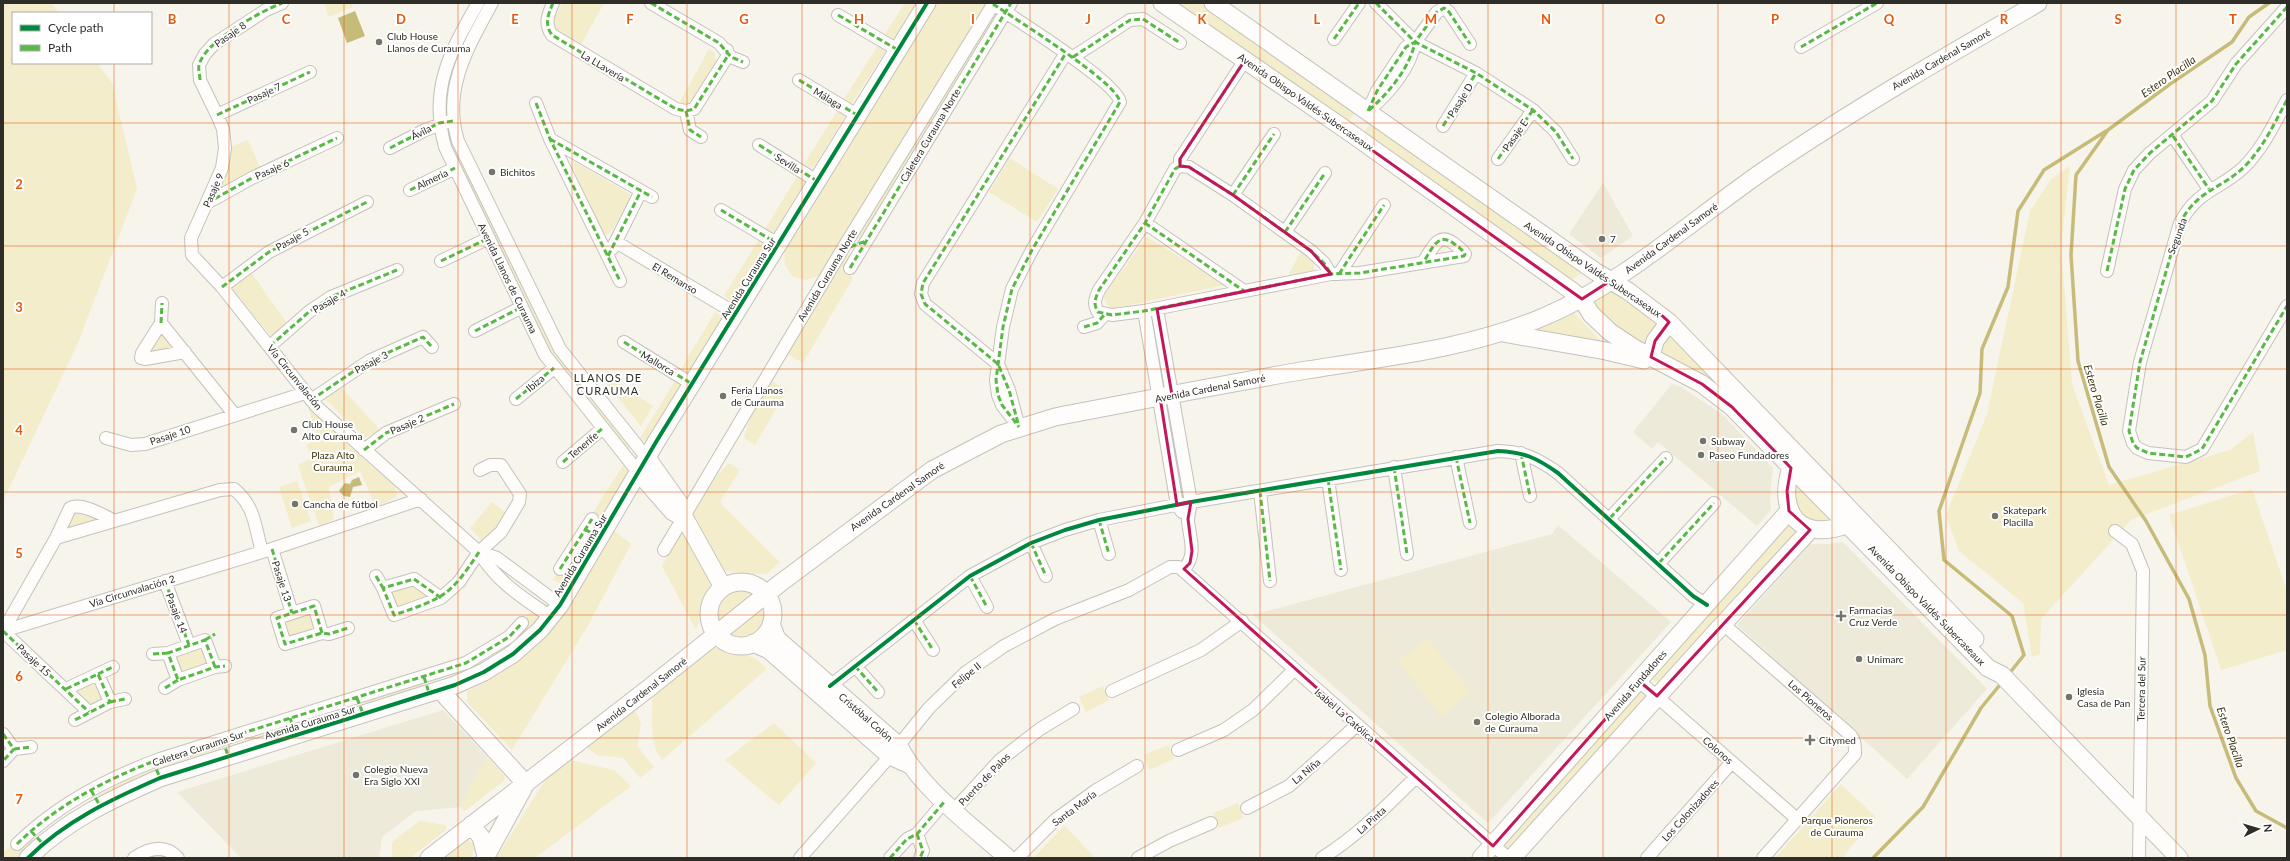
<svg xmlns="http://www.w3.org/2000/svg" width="2290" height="861" viewBox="0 0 2290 861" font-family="Lato,sans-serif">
	<rect width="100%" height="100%" fill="#f6f4eb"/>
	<path fill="#edeada" d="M1603 183 1633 236 1601 258 1569 234Z
		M1672 384 1681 387 1722 414 1773 468 1770 495 1771 510 1757 526 1658 442 1652 449 1633 432Z
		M1558 525 1671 622 1488 823 1253 615 1552 534Z
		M1843 542 1987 689 1907 779 1737 625 1810 544H1828Z
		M443 710 487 757 460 807 416 811 382 837 379 858H241L177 792Z"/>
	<path fill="#f3edcb" d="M3 3H51L59 13H13V63H97L112 83 137 189 77 345 3 501Z
		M324 3H351L353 7 329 17Z
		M562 3H604L580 46 555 29V18Z
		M905 3H916L894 38H891L885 34Z
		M935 3H988L820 275 807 280 793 277 785 265 784 249Z
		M1176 3H1202L1355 112 1348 123Z
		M992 16 996 17 865 236 856 240Z
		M878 45 885 49V52L851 104 844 99Z
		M709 49 714 52 716 60 689 104 678 105Z
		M838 110 845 116 814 167 811 168 804 164Z
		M1371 122 1583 272 1570 281 1362 135Z
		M448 129 554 347 631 446 628 450 555 362 458 166 447 133Z
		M248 140 260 168 217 192 224 181 231 147Z
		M1010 158 1058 189 1037 222 989 192Z
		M575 162 630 194V199L611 232 606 235 595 221 573 166Z
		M2070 166 2061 247 2072 384 2109 485 2230 450 2253 432 2260 471 2131 520 2041 619 2040 654 2032 657 2023 603 1959 551 1946 515 1987 414 2030 211 2051 179Z
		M798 175 805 182 774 233 772 234 765 229Z
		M1147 237 1225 285 1110 309 1103 296Z
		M759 239 767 246 734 300 731 301 724 296Z
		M1303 248 1314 257V271L1288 275Z
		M858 250 845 271 853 278 803 363 788 354 846 256Z
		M250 271 287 323 271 336 231 287Z
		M1608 291H1617L1662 323 1648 349 1599 315 1595 303Z
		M715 312 722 316 723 321 692 372 687 373 681 369Z
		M1574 313 1605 345 1524 336Z
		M160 332 173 349 149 352Z
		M1672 336 1715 381 1712 382 1661 353C1662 346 1665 338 1672 336Z
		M597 370 653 406 641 426 601 377Z
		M675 381 681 385V389L649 441H644L640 438Z
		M772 381 787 390 755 445 744 438 750 419Z
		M340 386 380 430 365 438 323 397Z
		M307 405 361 457 395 486 397 494 396 497 376 507 360 471 329 487 334 519 319 526 298 465 312 458 306 445 318 438Z
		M729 463 740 470 720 502 780 562 767 574H753L724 571 692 517 714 479Z
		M624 464 630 473 596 531 593 528 598 520 592 514Z
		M297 481 311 521 292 528 279 487Z
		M1799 482 1835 519 1824 524 1803 517C1796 504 1793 496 1799 482Z
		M2252 489 2287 591V650L2221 670 2169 515Z
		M492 502 506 513 497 527 482 541 470 528Z
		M74 512 103 520 63 533Z
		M1787 523 1798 533 1660 687 1650 676Z
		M683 530 711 580 710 589 696 630 662 566Z
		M614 531 631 544 587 627 512 750 467 702V691C541 660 575 596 614 531Z
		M587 537 591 539 564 585 552 580 558 572 565 575Z
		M415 582 433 597 397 610 389 588Z
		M740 587 751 589 754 593 714 624C710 605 721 590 740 587Z
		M764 604C780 628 750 646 728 635Z
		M312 609 319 631 287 641 280 619Z
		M533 609 541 616V619L515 644 497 655 495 652Z
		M1427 638 1471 692 1441 716 1398 661Z
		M204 642 212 666 179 678 170 654Z
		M715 648C726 648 730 653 736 655 755 657 753 655 767 669L662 760C648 744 653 715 652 695Z
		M97 677 107 700 90 709 71 690Z
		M423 683V687L365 705 364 702Z
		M1103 686 1109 700 1086 712 1079 697Z
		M1638 689 1649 699 1512 851 1505 848 1501 841Z
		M355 705 357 708 297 726V723Z
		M634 709 641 723 637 746 654 767 640 778 623 758 597 755 586 747Z
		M774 723 816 763 779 805 725 760Z
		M290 726V729L228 748V746Z
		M1168 745 1174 759 1149 770 1144 755Z
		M220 747 222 751 161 769 160 767Z
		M487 757 504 775 505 780 465 811 460 807Z
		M570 760 614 770 631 786 535 858H496L547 777Z
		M153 769 154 772 99 797 98 795 120 783Z
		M1841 784 1876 817 1842 858H1775Z
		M1238 803 1243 818 1219 828 1213 813Z
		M419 821 446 825 447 829 410 858H392V842Z
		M1065 826 1095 858H1033L1064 826Z
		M31 837 33 842 16 858H3V853L11 845 16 850Z
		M468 839 476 847 470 858H444Z"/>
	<path fill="#c7bb79" d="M355 11 365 36 347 43 338 18Z
		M359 477 362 485 353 487 350 497 344 496 339 491 345 483 350 484 352 480Z"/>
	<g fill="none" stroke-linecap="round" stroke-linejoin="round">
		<path stroke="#c7bb79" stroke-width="3.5" d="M2269 3 2249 17 2232 42 2170 84 2108 130 2076 175 2071 255 2078 361 2109 467 2146 521 2189 599 2205 655 2210 706 2236 778 2256 811 2287 828
			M2008 675 2024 655 2012 616 1944 560 1939 511 1980 393 1982 349 2008 287 2018 211 2044 170 2106 131
			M1873 858 1923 807 1981 708 2003 681"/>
		<g stroke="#c3c2bb" stroke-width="14">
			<path id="street" d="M282 3 266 10 214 44 205 54 199 65 200 80 217 115 223 129 225 148 222 168 191 238 192 255 222 287 317 407 479 552C498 583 522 597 551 617
				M478 3C450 52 429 89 445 147L545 355 638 472
				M492 3C468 47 442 89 458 141L560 349 647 458
				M553 3C548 15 544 24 552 35L676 109 686 111 694 109 727 57V50
				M651 3 719 43 731 57 743 62
				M1376 3 1415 42 1476 73 1533 110 1556 132 1573 159
				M993 4C1015 19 1117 82 1120 102L1032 250 1012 289 1003 327 996 380 998 395 1002 405 1019 427
				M838 15 898 50
				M1334 39 1359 3
				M1801 47 1877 3
				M1073 57 1130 20 1143 19 1180 43
				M1245 60 1180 159V166L1175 169 1145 223 1099 290C1095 299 1093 304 1098 312L1112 315 1144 311 1331 274 1360 273 1464 256 1465 254C1462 249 1457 246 1453 243 1438 232 1432 249 1424 261
				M799 80 857 115
				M2287 100C2274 124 2263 148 2244 167 2220 190 2198 189 2180 223L2140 362 2129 431 2133 443 2137 448 2148 453 2186 457 2202 449 2287 306
				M536 103 550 139 620 281
				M1370 109C1389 93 1411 67 1415 42
				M686 111 690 130 701 137
				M1368 111 1377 91 1406 47 1415 42 1437 12 1444 8 1449 12 1470 44
				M217 115 310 72
				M1443 126 1476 73
				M2173 136 2209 189
				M550 139 652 197
				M759 145 817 181
				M390 148 425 130 447 122
				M1498 159 1533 110
				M1180 166 1189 167 1233 195 1311 251 1324 263 1331 274
				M410 190 455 168
				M1233 195 1274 134
				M207 203 252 178 337 138
				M721 210 778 244
				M1145 223 1244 291
				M1285 232 1325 173
				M616 242 735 313
				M612 249 641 191
				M441 261 489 238
				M850 268 1011 3
				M2107 271 2125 189 2134 170 2150 153 2212 101 2236 64 2287 7
				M1339 274 1384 205
				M222 287 269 252 367 202
				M162 303 161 323 142 353 141 358 145 359 185 352
				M1157 309 1191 502C1190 508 1188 515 1188 521 1190 539 1197 555 1184 569
				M1144 311 1177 505 1182 512
				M161 323 234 414
				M1084 327 1097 323 1104 315
				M475 331 522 307
				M624 342 692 384
				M270 346 310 311 331 297 397 270
				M516 399 554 368
				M311 400 369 361 423 337 432 347
				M1017 420 1009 390 998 364 925 304 921 294 923 283 1066 53
				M106 438 131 445 145 444 305 393
				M364 450 386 433 454 404
				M1521 453 1530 496
				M1456 457 1470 523
				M563 462 603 428
				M1394 467 1407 554
				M1328 479 1341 570
				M1260 491 1270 581
				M1610 518 1666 458
				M1099 520 1109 554
				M2115 531 2132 544 2143 571 2139 858
				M56 538 220 490 234 489C255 506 255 527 262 552
				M1031 543 1046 576
				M272 549 292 613
				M664 550 842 250 994 3
				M479 552 497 558 560 605
				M1659 563 1714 503
				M560 569 592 519
				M376 576 383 588
				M970 576 987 607
				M165 581 189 645
				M441 598 414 579 383 588 394 615 441 598 459 582 479 552 501 532 519 502 520 494 501 465H490L480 470
				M914 620 933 650
				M1723 624 1847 732C1855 738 1855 744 1855 754L1763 858
				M3 631 272 549 421 499
				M3 631 56 538 70 508C82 502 104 516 115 521
				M3 631 89 712
				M322 633 314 606 277 618 285 644 322 633 329 634 348 628
				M153 654 168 653
				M855 666 878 692
				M215 667 205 640 168 653 178 680 215 667 225 666
				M98 674 113 667
				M1639 681 1797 819
				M830 686 970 576 1031 543 1065 530 1099 520 1191 502 1498 451C1524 452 1537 458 1558 473L1693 596 1707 605
				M165 688 178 680
				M66 689 98 674 110 702 75 720
				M1112 691 1201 650 1242 621
				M110 702 125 699
				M3 734 14 749 3 761
				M14 749 31 747
				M1178 750 1224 730 1253 710 1294 670
				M1247 808 1289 786 1357 725
				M954 810 1000 760 1040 729 1073 709
				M917 834 923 851 920 858
				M17 844C57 805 108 778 160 759L466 663 509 637 522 623
				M134 858C149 848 165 844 178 858
				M800 858 890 756 929 708 965 673 1004 646 1055 619 1129 590 1170 567H1179L1508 858
				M890 858 907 839 917 834 945 801
				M1017 858 1055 820 1095 791 1137 766
				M1138 858 1169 841 1211 823
				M1322 858C1357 836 1386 807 1416 777
				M1647 858 1732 762"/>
		</g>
		<g stroke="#c3c2bb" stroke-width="19">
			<path id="secondary" d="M1162 3 1352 134 1572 291 1582 299 1591 314 1610 332 1634 348 1702 384 1732 407 1988 668 2002 675 2024 698 2179 858
				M1213 3 1596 272 1628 291 1669 322 1975 639
				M1503 333 1606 351 1644 360
				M1651 357 1655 341 1669 322
				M647 458 679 503 684 517 723 587
				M1791 468C1776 513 1801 543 1848 524
				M638 472 673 512 677 514
				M709 614a32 32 0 1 1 64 0a32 32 0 1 1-64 0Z
				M771 624 777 639 899 746C919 787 973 827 1008 858
				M753 643 769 650 890 756 908 764
				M440 690 526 784
				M471 825 481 837 486 856
				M28 858C65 821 112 799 160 778L455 685 484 672 513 654 540 630 560 605 656 442 927 3
				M429 858 649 688 779 584 932 470 1001 434 1055 417C1139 401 1223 384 1307 370 1386 357 1467 349 1541 318 1626 283 1696 216 1772 165 1858 107 1948 55 2038 3
				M485 858 523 789
				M1481 858 1789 511
				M1512 858 1723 624 1810 530"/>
		</g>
		<use href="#street" stroke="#fefdfc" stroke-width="12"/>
		<use href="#secondary" stroke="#fefdfc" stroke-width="17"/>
		<path stroke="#58b947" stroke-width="3" stroke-dasharray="6 3" stroke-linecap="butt" d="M553 3C548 15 544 24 552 35L676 109 686 111 694 109 727 57V50
			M651 3 719 43 731 57 743 62
			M1376 3 1415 42 1476 73 1533 110 1556 132 1573 159
			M993 4C1015 19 1117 82 1120 102L1032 250 1012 289 1003 327 996 380 998 395 1002 405 1019 427
			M838 15 898 50
			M1334 39 1359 3
			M1801 47 1877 3
			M1073 57 1130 20 1143 19 1180 43
			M1245 60 1180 159V166L1175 169 1145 223 1099 290C1095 299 1093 304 1098 312L1112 315 1144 311 1331 274 1360 273 1464 256 1465 254C1462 249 1457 246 1453 243 1438 232 1432 249 1424 261
			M200 80C200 75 198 69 199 65 205 41 260 12 282 3
			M799 80 857 115
			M2287 100C2274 124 2263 148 2244 167 2220 190 2198 189 2180 223L2140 362 2129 431 2133 443 2137 448 2148 453 2186 457 2202 449 2287 306
			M536 103 550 139 620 281
			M1369 110C1389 93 1410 67 1415 42
			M686 111 690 130 701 137
			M1368 111 1377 91 1406 47 1415 42 1437 12 1444 8 1449 12 1470 44
			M217 115 310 72
			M1443 126 1476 73
			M2173 136 2209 189
			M550 139 652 197
			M759 145 817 181
			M390 148 439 123 453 121
			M1498 159 1533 110
			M1180 166 1189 167 1233 195 1311 251 1324 263 1331 274
			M410 190 455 168
			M1233 195 1274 134
			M207 203 252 178 337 138
			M721 210 778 244
			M1145 223 1244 291
			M1285 232 1325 173
			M842 250 866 241
			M608 256 641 191
			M441 261 489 238
			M850 268 1011 3
			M2107 271 2125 189 2134 170 2150 153 2212 101 2236 64 2287 7
			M1339 274 1384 205
			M222 287 269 252 367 202
			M161 323 162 303
			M1084 327 1097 323 1104 315
			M475 331 522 307
			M624 342 692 384
			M270 346 310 311 331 297 397 270
			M516 399 554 368
			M311 400 369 361 423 337 432 347
			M1018 423 1009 390 998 364 925 304 921 294 923 283 1066 53
			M364 450 386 433 454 404
			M1521 453 1530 496
			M1456 457 1470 523
			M563 462 603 428
			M1394 467 1407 554
			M1328 479 1341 570
			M1260 491 1270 581
			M1610 518 1666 458
			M1099 520 1109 554
			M585 529 599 538
			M1031 543 1046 576
			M272 549 292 613
			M1659 563 1714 503
			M560 569 592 519
			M376 576 383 588
			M970 576 987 607
			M165 581 189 645
			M441 598 414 579 383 588 394 615C444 598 450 596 479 552
			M914 620 933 650
			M3 631 89 712
			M322 633 314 606 277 618 285 644 322 633 329 634 348 628
			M205 640 215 634
			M153 654 168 653
			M855 666 878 692
			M215 667 205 640 168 653 178 680 215 667 225 666
			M98 674 113 667
			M424 677 429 693
			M165 688 178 680
			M66 689 98 674 110 702 75 720
			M357 698 363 714
			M110 702 125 699
			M290 718 296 735
			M3 734 14 749 3 761
			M223 740 228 756
			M14 749 31 747
			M153 761 160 778
			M91 790 100 806
			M31 831 43 844
			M917 834 923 851 920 858
			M17 844C57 805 108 778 160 759L466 663 509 637 522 623
			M890 858 907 839 917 834 945 801"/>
		<g stroke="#fff" stroke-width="6">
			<path id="cycleway" d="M830 686 970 576 1031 543 1065 530 1099 520 1191 502 1498 451C1524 452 1537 458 1558 473L1693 596 1707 605
				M28 858C65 821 112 799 160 778L455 685 484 672 513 654 540 630 560 605 656 442 927 3"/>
		</g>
		<use href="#cycleway" stroke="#00873e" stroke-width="4"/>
	</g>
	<path fill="none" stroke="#c2185b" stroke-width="3" stroke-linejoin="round" d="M1245 60 1582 299 1610 281 1656 310 1669 322 1655 341 1651 357 1702 384 1732 407 1791 468 1787 491 1789 511 1810 530 1657 696 1639 681 1493 846 1184 569 1190 563 1192 551 1188 519 1191 502 1177 505 1160 397 1172 395 1157 309 1331 274 1311 251 1233 195 1189 167 1180 166V159Z"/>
	<path fill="none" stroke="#e8590c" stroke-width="1" stroke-opacity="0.55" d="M114 3V13M229 3V858M344 3V858M458 3V858M572 3V858M687 3V858M802 3V858M916 3V858M1030 3V858M1145 3V858M1260 3V858M1374 3V858M1488 3V858M1603 3V858M1718 3V858M1832 3V858M1946 3V858M2061 3V858M2176 3V858M114 63V858M3 123H2287M3 246H2287M3 369H2287M3 492H2287M3 615H2287M3 738H2287"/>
	<g fill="#74736c" stroke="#fff" stroke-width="1.5">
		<circle cx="379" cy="42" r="4"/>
		<circle cx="492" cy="172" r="4"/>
		<circle cx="1602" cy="239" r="4"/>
		<circle cx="723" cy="396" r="4"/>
		<circle cx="294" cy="430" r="4"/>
		<circle cx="1703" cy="441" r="4"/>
		<circle cx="1701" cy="455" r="4"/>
		<circle cx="295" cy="504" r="4"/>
		<circle cx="1995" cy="516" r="4"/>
		<path d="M1839 610h4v4h4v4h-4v4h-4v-4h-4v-4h4z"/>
		<circle cx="1859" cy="659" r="4"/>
		<circle cx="2069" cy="697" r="4"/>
		<circle cx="1477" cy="722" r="4"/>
		<path d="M1808 734h4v4h4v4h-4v4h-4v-4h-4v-4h4z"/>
		<circle cx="356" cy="775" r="4"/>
	</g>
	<g text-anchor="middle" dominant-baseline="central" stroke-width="4" stroke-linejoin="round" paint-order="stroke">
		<g font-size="10" fill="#2e2d27" stroke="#fff">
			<text transform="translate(230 34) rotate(-35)">Pasaje 8</text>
			<text transform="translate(1941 59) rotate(-30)">Avenida Cardenal Samoré</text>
			<text transform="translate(603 66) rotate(31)">La LLavería</text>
			<text transform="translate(264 93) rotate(-25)">Pasaje 7</text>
			<text transform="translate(828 98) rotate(31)">Málaga</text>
			<text transform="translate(1460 100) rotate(-58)">Pasaje D</text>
			<text transform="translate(1306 102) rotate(35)">Avenida Obispo Valdés Subercaseaux</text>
			<text transform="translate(421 132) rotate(-26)">Ávila</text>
			<text transform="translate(930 135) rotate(-59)">Caletera Curauma Norte</text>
			<text transform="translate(1515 135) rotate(-55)">Pasaje E</text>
			<text transform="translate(788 163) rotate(32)">Sevilla</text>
			<text transform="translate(272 169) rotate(-24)">Pasaje 6</text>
			<text transform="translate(432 179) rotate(-26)">Almeria</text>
			<text transform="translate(213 190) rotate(-66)">Pasaje 9</text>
			<text transform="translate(2177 236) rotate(-70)">Segunda</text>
			<text transform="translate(1671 238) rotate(-36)">Avenida Cardenal Samoré</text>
			<text transform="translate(292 239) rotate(-29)">Pasaje 5</text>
			<text transform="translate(1593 269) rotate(34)">Avenida Obispo Valdés Subercaseaux</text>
			<text transform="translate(827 275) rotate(-59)">Avenida Curauma Norte</text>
			<text transform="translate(508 278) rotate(64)">Avenida Llanos de Curauma</text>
			<text transform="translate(675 278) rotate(31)">El Remanso</text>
			<text transform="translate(748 278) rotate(-58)">Avenida Curauma Sur</text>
			<text transform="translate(329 301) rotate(-30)">Pasaje 4</text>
			<text transform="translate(371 362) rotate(-28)">Pasaje 3</text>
			<text transform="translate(658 363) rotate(31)">Mallorca</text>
			<text transform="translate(295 377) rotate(51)">Vía Circunvalación</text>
			<text transform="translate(535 383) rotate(-40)">Ibiza</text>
			<text transform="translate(1210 388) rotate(-11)">Avenida Cardenal Samoré</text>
			<text transform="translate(407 424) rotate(-23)">Pasaje 2</text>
			<text transform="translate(170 435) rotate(-18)">Pasaje 10</text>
			<text transform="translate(583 445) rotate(-40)">Tenerife</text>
			<text transform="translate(897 496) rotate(-35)">Avenida Cardenal Samoré</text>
			<text transform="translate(580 555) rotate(-59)">Avenida Curauma Sur</text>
			<text transform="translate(282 581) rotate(72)">Pasaje 13</text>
			<text transform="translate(132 591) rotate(-17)">Vía Circunvalación 2</text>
			<text transform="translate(1927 605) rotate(46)">Avenida Obispo Valdés Subercaseaux</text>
			<text transform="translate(177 613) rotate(69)">Pasaje 14</text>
			<text transform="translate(34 660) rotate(43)">Pasaje 15</text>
			<text transform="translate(966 675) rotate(-39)">Felipe II</text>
			<text transform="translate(1635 685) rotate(-49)">Avenida Fundadores</text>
			<text transform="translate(2141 689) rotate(-89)">Tercera del Sur</text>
			<text transform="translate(641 694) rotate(-38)">Avenida Cardenal Samoré</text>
			<text transform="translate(1811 700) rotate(41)">Los Pioneros</text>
			<text transform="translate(1345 715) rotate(41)">Isabel La Católica</text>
			<text transform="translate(866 717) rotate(41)">Cristóbal Colón</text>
			<text transform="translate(310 722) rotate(-17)">Avenida Curauma Sur</text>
			<text transform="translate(198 748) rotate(-18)">Caletera Curauma Sur</text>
			<text transform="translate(1718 750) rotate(41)">Colonos</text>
			<text transform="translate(1306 771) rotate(-40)">La Niña</text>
			<text transform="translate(984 779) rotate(-46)">Puerto de Palos</text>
			<text transform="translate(1074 808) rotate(-37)">Santa María</text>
			<text transform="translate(1690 810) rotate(-48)">Los Colonizadores</text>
			<text transform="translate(1371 820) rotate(-42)">La Pinta</text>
		</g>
		<g font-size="10" fill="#2e2d27" stroke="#fff" text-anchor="start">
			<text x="387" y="36">Club House<tspan x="387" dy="12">Llanos de Curauma</tspan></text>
			<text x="500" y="172">Bichitos</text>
			<text x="1610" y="239">7</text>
			<text x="731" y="390">Feria Llanos<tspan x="731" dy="12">de Curauma</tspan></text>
			<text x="302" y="424">Club House<tspan x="302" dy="12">Alto Curauma</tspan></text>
			<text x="1711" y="441">Subway</text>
			<text x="1709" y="455">Paseo Fundadores</text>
			<text x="303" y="504">Cancha de fútbol</text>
			<text x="2003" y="510">Skatepark<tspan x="2003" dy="12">Placilla</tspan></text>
			<text x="1849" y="610">Farmacias<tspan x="1849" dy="12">Cruz Verde</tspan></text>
			<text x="1867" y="659">Unimarc</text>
			<text x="2077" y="691">Iglesia<tspan x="2077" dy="12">Casa de Pan</tspan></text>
			<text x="1485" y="716">Colegio Alborada<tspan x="1485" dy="12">de Curauma</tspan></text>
			<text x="1819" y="740">Citymed</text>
			<text x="364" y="769">Colegio Nueva<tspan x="364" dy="12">Era Siglo XXI</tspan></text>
		</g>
		<g font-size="10" fill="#39320a" stroke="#fff">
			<text x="333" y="455">Plaza Alto<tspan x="333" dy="12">Curauma</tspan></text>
			<text x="1837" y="820">Parque Pioneros<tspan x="1837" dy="12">de Curauma</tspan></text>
		</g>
		<g font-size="11" font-style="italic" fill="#3e360f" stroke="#fff">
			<text transform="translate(2168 76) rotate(-35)">Estero Placilla</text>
			<text transform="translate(2097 395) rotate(73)">Estero Placilla</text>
			<text transform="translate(2231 737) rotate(71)">Estero Placilla</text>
		</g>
		<g font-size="11" letter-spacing="1" fill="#2e2d27" stroke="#fff">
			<text x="608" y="377">LLANOS DE<tspan x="608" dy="13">CURAUMA</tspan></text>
		</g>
	</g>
	<g font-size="13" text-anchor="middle" font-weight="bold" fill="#e8590c" stroke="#fff" stroke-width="4" stroke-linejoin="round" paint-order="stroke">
		<text x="172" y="24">B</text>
		<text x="286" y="24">C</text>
		<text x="401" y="24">D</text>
		<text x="515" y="24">E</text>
		<text x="630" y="24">F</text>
		<text x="744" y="24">G</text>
		<text x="859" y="24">H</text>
		<text x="973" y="24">I</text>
		<text x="1088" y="24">J</text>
		<text x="1202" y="24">K</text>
		<text x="1317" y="24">L</text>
		<text x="1431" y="24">M</text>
		<text x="1546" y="24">N</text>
		<text x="1660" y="24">O</text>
		<text x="1775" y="24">P</text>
		<text x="1889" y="24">Q</text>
		<text x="2004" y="24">R</text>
		<text x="2118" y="24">S</text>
		<text x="2233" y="24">T</text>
		<text x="19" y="189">2</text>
		<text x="19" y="312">3</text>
		<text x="19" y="435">4</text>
		<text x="19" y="558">5</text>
		<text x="19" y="681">6</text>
		<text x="19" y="804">7</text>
	</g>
	<rect width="2290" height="861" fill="none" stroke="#2e2d27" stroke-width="8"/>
	<rect x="12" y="12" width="140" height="52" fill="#ffffff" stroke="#ababa9"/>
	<rect x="20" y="25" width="20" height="6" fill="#00873e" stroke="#ababa9"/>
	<text x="48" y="32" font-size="12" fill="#2e2d27">Cycle path</text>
	<rect x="20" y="45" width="20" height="6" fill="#58b947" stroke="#ababa9"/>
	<text x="48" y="52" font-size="12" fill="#2e2d27">Path</text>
	<g transform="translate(2258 829) rotate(85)" stroke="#ffffff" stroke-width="3" paint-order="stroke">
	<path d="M0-3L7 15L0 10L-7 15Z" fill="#2e2d27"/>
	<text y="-6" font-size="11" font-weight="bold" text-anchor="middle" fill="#2e2d27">N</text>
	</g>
</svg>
